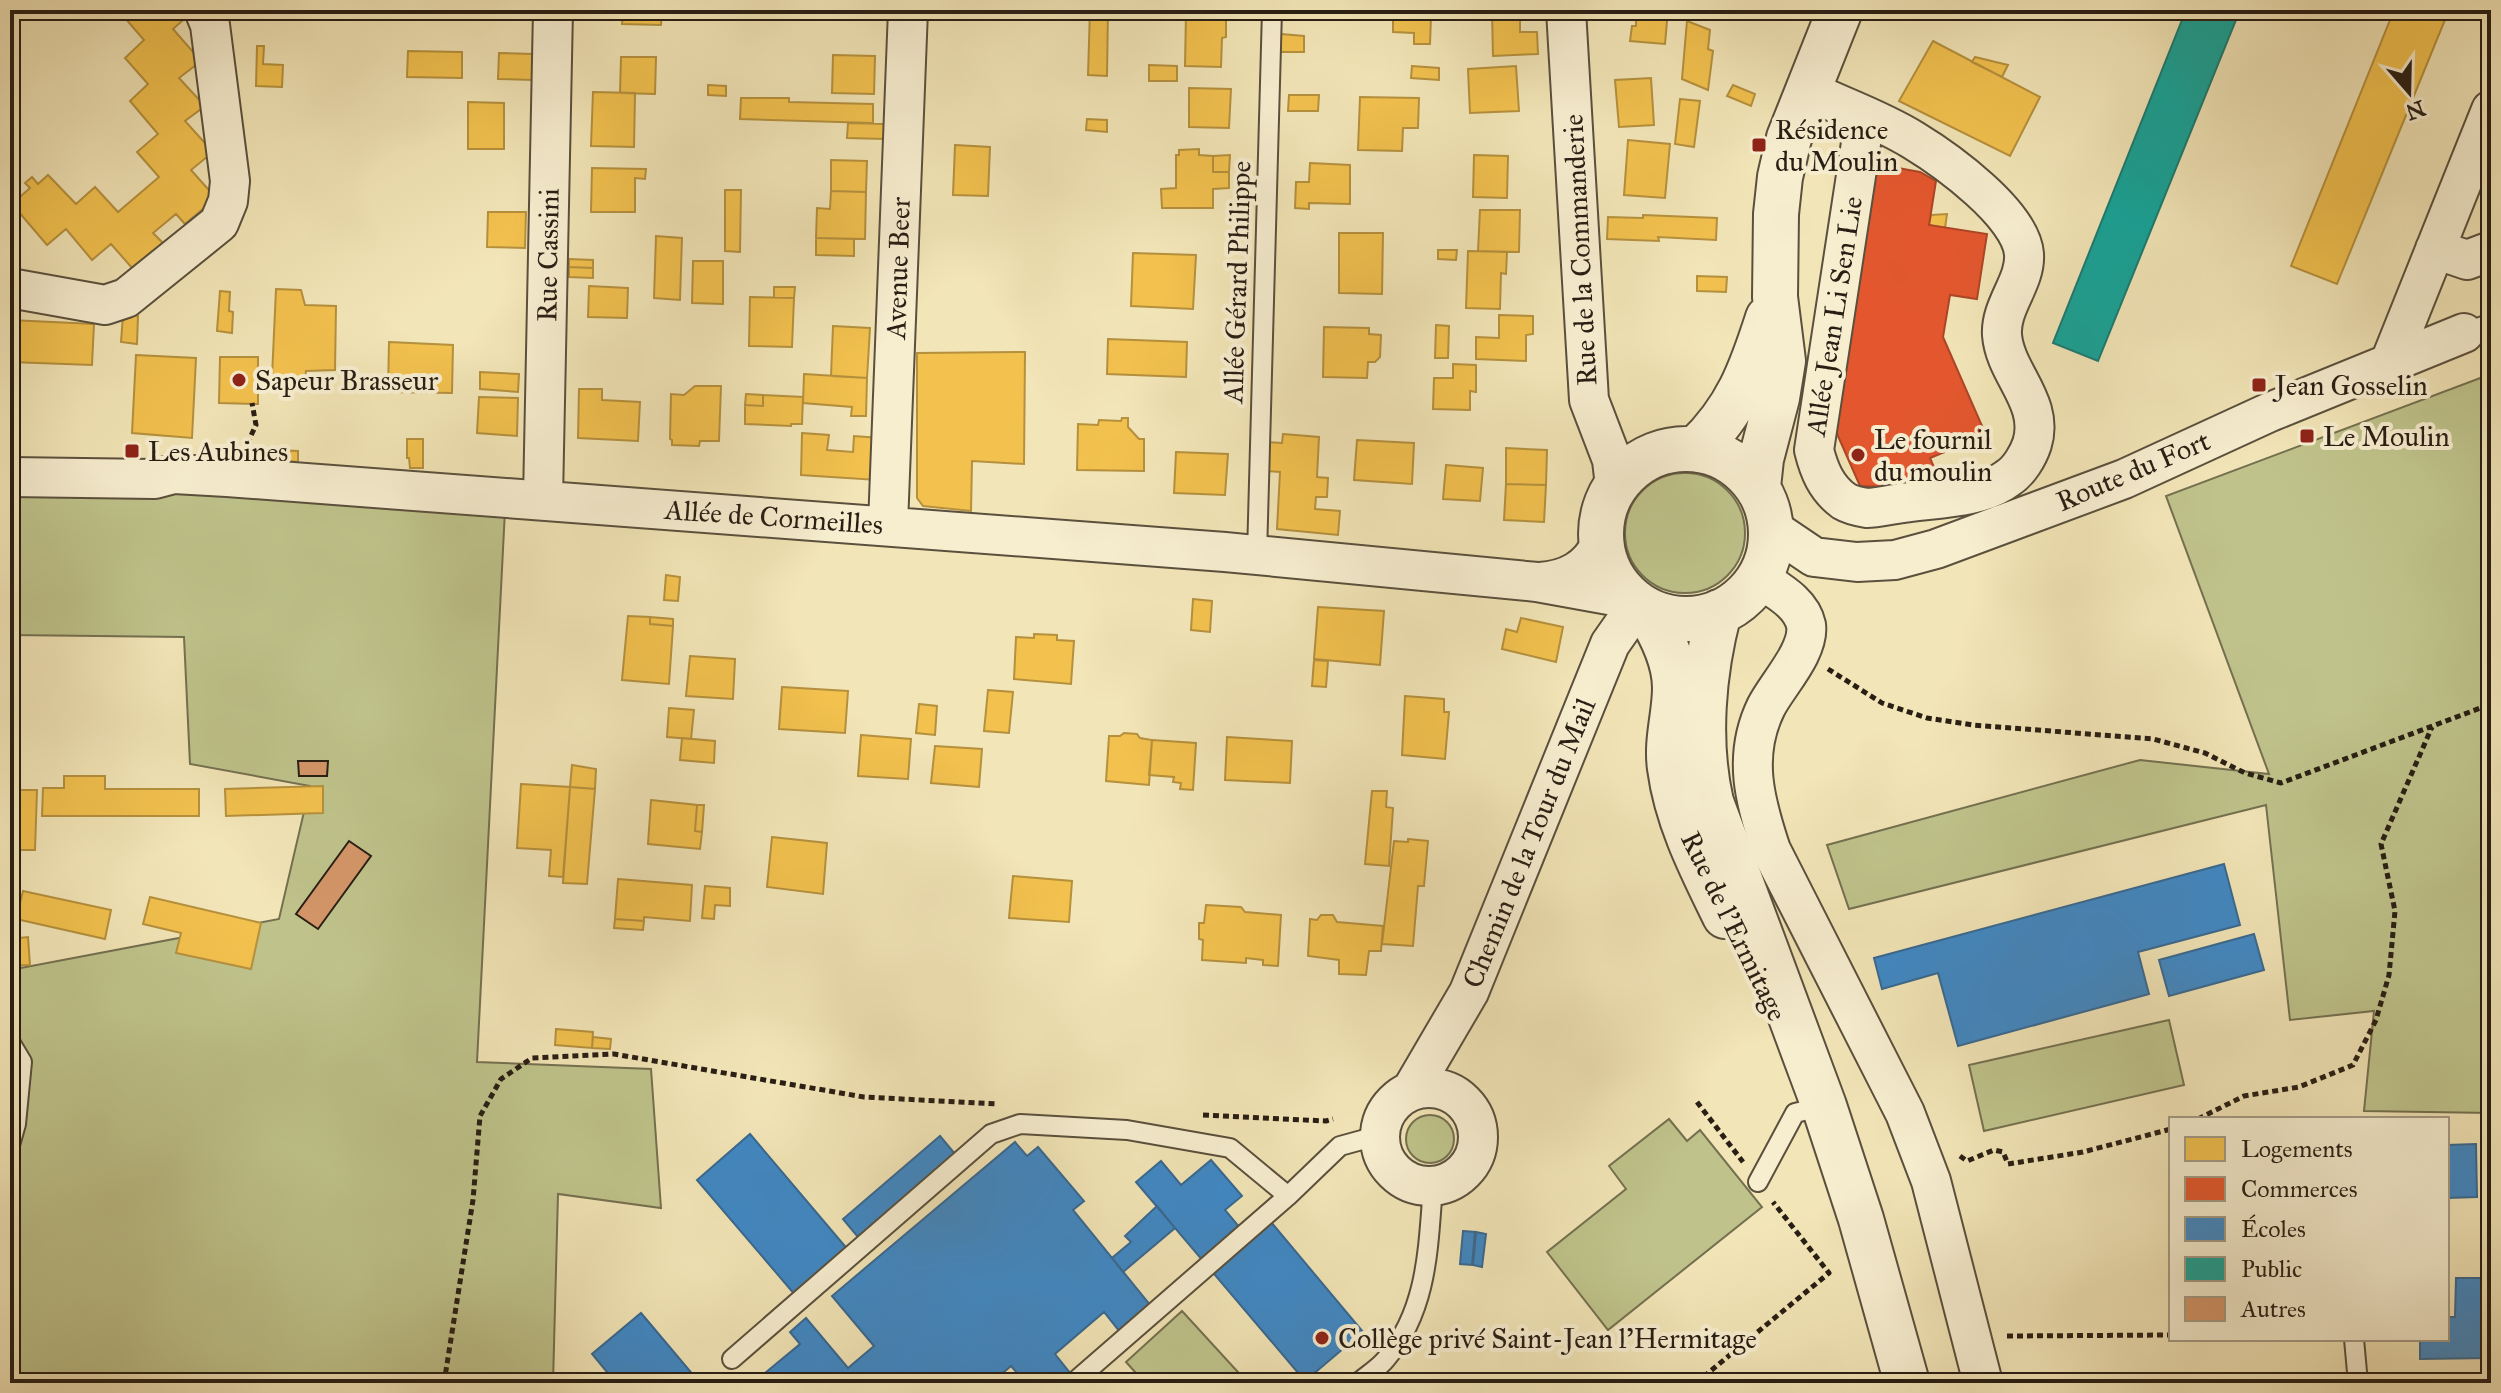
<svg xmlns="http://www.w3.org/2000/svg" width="2501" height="1393" viewBox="0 0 2501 1393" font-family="'IM FELL Great Primer',serif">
	<rect width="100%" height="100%" fill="#f2e5b7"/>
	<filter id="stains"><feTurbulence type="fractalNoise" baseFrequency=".0025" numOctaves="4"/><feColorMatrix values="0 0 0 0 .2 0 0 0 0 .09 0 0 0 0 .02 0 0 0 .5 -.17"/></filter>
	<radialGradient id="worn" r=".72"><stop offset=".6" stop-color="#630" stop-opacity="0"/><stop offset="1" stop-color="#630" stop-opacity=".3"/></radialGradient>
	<path fill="#bfc38b" stroke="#747050" stroke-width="2" d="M2491 374V1113L2364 1111 2374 1011 2290 1020 2266 805 1849 909 1827 845 2140 760 2269 774 2166 496Z
		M1625 533a60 60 0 1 1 120 0a60 60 0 1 1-120 0Z
		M10 484 505 510 477 1062 651 1069 661 1208 558 1194 553 1383H10V970L279 919 310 786 190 764 184 637 10 635Z
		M2169 1020 2184 1085 1984 1131 1969 1065Z
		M1406 1139a24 24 0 1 1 48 0a24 24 0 1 1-48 0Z
		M1669 1119 1687 1141 1700 1130 1762 1207 1608 1330 1547 1252 1626 1189 1609 1166Z
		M1182 1311 1248 1383H1145L1126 1362Z"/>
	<path fill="#f2c14e" stroke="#b5903d" stroke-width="2" d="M118 10H188L191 13 173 29 201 61 179 78 205 106 185 121 213 152 191 170 216 198 185 224 176 214 153 233 163 243 133 269 111 244 92 260 66 229 47 245 12 204 30 188 25 183 32 177 38 184 48 175 76 204 95 187 118 212 159 177 137 152 158 134 130 101 148 84 125 58 144 40Z
		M312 10H333V20L312 19Z
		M476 10H509V16L476 15Z
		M623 10H662L661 25 622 24Z
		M1090 10H1108L1107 76 1088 75Z
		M1492 10H1520V32H1537L1538 54 1493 56Z
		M1632 10H1668L1665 44 1630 41 1632 26H1636V12Z
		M2394 10H2449L2337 284 2291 266Z
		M1186 13 1226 16V37L1222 38 1221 67 1185 66Z
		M1393 16 1431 17 1430 44H1414V33L1393 32Z
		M1687 21 1710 30 1708 49 1713 51 1708 90 1682 79Z
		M1281 34 1304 36V52H1280Z
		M1933 41 2040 97 2010 156 1899 101Z
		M257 46H264L263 64 283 65 282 87 256 86Z
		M408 51 462 52V78L407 77Z
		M499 53 533 54V80L498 79Z
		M833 55 875 56 874 94 832 93Z
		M621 57H656L655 94 620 93Z
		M1975 57 2008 65 2002 77 1972 62Z
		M1149 65 1177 66V81H1149Z
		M1412 66 1439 68V80L1411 78Z
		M1516 66 1519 111 1470 113 1468 69Z
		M1651 78 1654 125 1619 127 1615 80Z
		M708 85 726 86V96L708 95Z
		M1733 85 1755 94 1751 106 1727 96Z
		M1189 88 1231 89 1229 128 1189 127Z
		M593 92 635 93 634 147 591 146Z
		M1289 95H1319L1318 111H1288Z
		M1360 97 1419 98 1418 128H1403L1402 151 1358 150Z
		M741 98H789V102L873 104V123L740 119Z
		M1680 99 1700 101 1694 147 1675 144Z
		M468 102 504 103V149H468Z
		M1087 119 1107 120V132L1086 130Z
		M848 123 886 124 885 139 847 138Z
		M1628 140 1670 144 1665 198 1624 195Z
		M955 145 990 147 988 196 953 195Z
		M1199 149V155L1213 156V172H1229V188L1213 189V208H1162L1161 189 1176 188V155H1179V150Z
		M1230 155 1229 172H1213V156Z
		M1474 155 1508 156 1507 198 1473 197Z
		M831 160 867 161 866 192 831 191Z
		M1310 163 1350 165V204L1309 203V209L1295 208 1296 182H1309Z
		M592 168 646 169 645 179 635 178V212H591Z
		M725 190H741L740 252 725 251Z
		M831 191 866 192 865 239 816 238 817 208 830 209Z
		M1480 210H1520L1519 252 1478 251Z
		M488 212H526L525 248 487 247Z
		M1947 214 1945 228 1929 225 1931 215Z
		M1643 215 1717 218 1716 240 1658 237 1659 241 1607 239 1608 217 1643 218Z
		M1339 233H1383L1382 294 1339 293Z
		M656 236 682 238 680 300 654 298Z
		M816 238 854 239V256L816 255Z
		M1438 250H1457L1456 260 1438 259Z
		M1468 251 1507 252 1506 274 1501 273 1500 309 1466 308Z
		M1133 253 1196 255 1193 309 1131 306Z
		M569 259 593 260V268L569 267Z
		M693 261H723V304L692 303Z
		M569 267 593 268V278L569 277Z
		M1697 276 1727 277 1726 292 1697 291Z
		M589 286 628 288 627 318 588 317Z
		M774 287H795L794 298H774Z
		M276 289 301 290 305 305 336 306 335 370 306 371 305 379 272 377Z
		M220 291 230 292 229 311 233 312 232 333 217 331Z
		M750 297 794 298 792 347 749 346Z
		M123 315 138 316 137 344 121 342Z
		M1499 315 1533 316V334L1526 335V361L1476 359V337L1499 338Z
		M10 320 94 324 92 365 10 362Z
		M1436 325 1449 326 1448 358H1435Z
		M833 326 870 328 867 378 831 376Z
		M1324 327 1369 328V334L1381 335 1380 357 1375 362H1368L1367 378 1323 377Z
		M1108 339 1187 342 1186 377 1107 374Z
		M389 342 453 345 452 393 388 392Z
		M1025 352 1024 464 972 461 971 511 923 506 917 498V353Z
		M136 355 196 358 192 438 132 433Z
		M220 357H258V404L219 403Z
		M1453 364 1476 365V392L1470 391V410L1433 409 1434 378H1453Z
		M480 372 519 374 518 392 480 389Z
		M804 374 867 378 866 416H851L852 407 803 403Z
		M695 386H721L719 441H700L699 446 672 445V440L670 439 671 394 684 395Z
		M579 389H602V400L640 402 638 441 578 438Z
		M746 394 763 395V406L745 405Z
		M763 395 803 397 802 424H791V426L745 424V405L763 406Z
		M479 397 518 398 517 436 477 433Z
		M1122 418H1128V427L1139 439H1144V471L1077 470 1078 424 1098 425 1099 420 1121 421Z
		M802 433 829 435 827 450 853 452 854 436 880 438 877 480 801 475Z
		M1283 434 1319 437 1317 477 1328 478 1327 497H1316L1315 509 1340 511 1338 535 1277 529 1280 472 1266 471 1267 442 1282 443Z
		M407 439H423V468H410L409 458H407Z
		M1357 440 1414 443 1412 484 1354 480Z
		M1506 448 1547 450 1546 485 1506 484Z
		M276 450 298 451V462L275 460Z
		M1176 452 1228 454 1225 495 1174 493Z
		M1446 465 1483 468 1480 501 1443 499Z
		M1506 484 1546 485 1544 522 1504 520Z
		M666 575 680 577 678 601 664 600Z
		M1193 599 1212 601 1210 632 1191 630Z
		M1318 607 1384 611 1380 665 1314 659Z
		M628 616 650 617V624L673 626 669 684 622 680Z
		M650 617 673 619V626L650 624Z
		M1521 618 1563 627 1556 662 1502 649 1506 629 1517 632Z
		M1034 634 1057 635V640L1074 641 1071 684 1014 679 1016 637 1034 638Z
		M690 656 735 659 733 699 686 696Z
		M1314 660 1328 661 1326 687 1312 686Z
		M782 687 848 691 845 733 779 729Z
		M988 690 1013 692 1009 733 984 731Z
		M1405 696 1444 699V712H1449L1445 759 1402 755Z
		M919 704 937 706 935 735 916 733Z
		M669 708 694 710 691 739 667 737Z
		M1124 733 1137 734 1140 738 1152 740 1149 785 1106 781 1109 736H1120Z
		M861 735 911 739 908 779 858 776Z
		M1227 737 1292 741 1290 783 1225 780Z
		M682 738 715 741 714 763 680 760Z
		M1152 740 1196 743 1193 790 1180 789 1181 783 1173 782 1174 777 1149 775Z
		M935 746 982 749 979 787 931 783Z
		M572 765 596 769 595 789 570 787Z
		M64 776H105V789H199V816H42L43 788H64Z
		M521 784 570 787 563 877 549 876 551 850 517 848Z
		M323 786V813L226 816 225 789Z
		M570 787 595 789 587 884 563 883Z
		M10 790H37L35 850H10Z
		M1372 791H1387L1386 807 1393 808 1389 866 1365 864Z
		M651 800 697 805 695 831 702 832 700 849 648 844Z
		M697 805H704L702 832 695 831Z
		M772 837 827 843 823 894 767 887Z
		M1408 839 1428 841 1424 886H1418L1413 946 1382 944 1394 841 1408 842Z
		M1013 876 1072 881 1069 922 1009 918Z
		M618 879 692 885 690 921 644 917V921L615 919Z
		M705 886 730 888V906L715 905 714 919 702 918Z
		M23 891 111 910 105 939 16 919Z
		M150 897 261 923 251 969 176 953 181 933 143 924Z
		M1206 905 1241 907 1245 912 1281 915 1278 966 1263 965V960L1246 958V963L1202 960 1203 940 1199 939V923H1204Z
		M1321 915H1333L1337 922 1383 926 1381 951H1369L1366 975 1339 974V960L1308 956 1310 919 1317 920Z
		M615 919 644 921 643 930 614 928Z
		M28 937 30 965 10 966V939Z
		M556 1029 593 1032 592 1048 555 1045Z
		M593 1037 611 1039 610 1049 592 1048Z"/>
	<path fill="#e4572e" stroke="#ac4626" stroke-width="2" d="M1876 164 1920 172 1936 181 1929 225 1987 234 1977 299 1950 295 1943 337 1986 435 1930 458 1940 481 1897 487 1860 486 1834 427Z"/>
	<path fill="#3f88c5" stroke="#386890" stroke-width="2" d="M2224 864 2240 925 2138 952 2149 994 1958 1046 1938 973 1882 989 1874 958Z
		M2254 934 2264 970 2169 996 2159 960Z
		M750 1134 849 1251 796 1296 697 1180Z
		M940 1136 955 1154 858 1237 843 1219Z
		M1015 1142 1027 1156 1038 1147 1084 1201 1073 1210 1151 1306 1120 1332 1104 1312 1055 1354 1070 1373 1059 1383H1026L1011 1366 991 1383H753L800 1344 790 1332 806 1318 848 1368 874 1346 832 1296Z
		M2476 1144 2477 1197 2447 1198V1145Z
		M1211 1160 1242 1196 1225 1210 1250 1240 1271 1222 1363 1332 1305 1381 1136 1182 1161 1161 1181 1185Z
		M1157 1206 1175 1228 1123 1272 1112 1258 1131 1242 1125 1236Z
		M1463 1231 1475 1232 1472 1265 1460 1264Z
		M1476 1232 1486 1234 1482 1267 1473 1265Z
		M2456 1278H2491V1358L2420 1359V1339H2447V1317H2455Z
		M641 1313 700 1383H616L592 1354Z"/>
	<path fill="#17a398" stroke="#1c7b70" stroke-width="2" d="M2186 10H2240L2098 361 2053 343Z"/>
	<path fill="#d49669" stroke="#281e14" stroke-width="2" d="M298 761H328L327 776H299Z
		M349 841 371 856 318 929 296 914Z"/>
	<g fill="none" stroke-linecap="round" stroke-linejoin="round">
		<g stroke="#5a503d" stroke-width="22">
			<path id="service" d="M2464 333 2491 323
				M1257 555 1272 10
				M10 1042 22 1062 16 1124 10 1145
				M1758 1182 1795 1113 1824 1106
				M2354 1339 2358 1383
				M732 1359 991 1134 1020 1124 1127 1130 1230 1148 1288 1196
				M1073 1383 1288 1196 1340 1146 1380 1135
				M1358 1383C1367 1375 1379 1368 1386 1359 1428 1309 1428 1248 1433 1186"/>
		</g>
		<g stroke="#5a503d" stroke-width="42">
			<path id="minor" d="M1566 10 1589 400 1612 460 1615 486
				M1809 91C1843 107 1881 120 1913 140 1946 160 2021 214 2024 254 2026 282 2000 306 2002 335 2005 374 2045 402 2032 444 2028 456 2019 471 2008 478 1981 499 1936 498 1903 503 1892 504 1878 508 1867 508 1861 507 1849 504 1844 501 1826 488 1819 470 1814 450L1865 117
				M2435 249 2467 260 2491 251
				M10 288 105 305 126 298 219 223 228 201 230 181 210 25 204 10
				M2390 362 2491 110
				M10 477 155 479 174 474 227 477 1225 552 1537 582 1631 599
				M543 499 553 10
				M888 525 908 10
				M1771 528 1814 557 1857 562 1895 560 1936 549 2124 479 2270 412 2464 333
				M1759 578C1776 590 1801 602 1806 625 1810 651 1777 685 1766 707 1742 756 1755 802 1771 850L1905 1113 1931 1181 1983 1383
				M1540 582C1568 580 1588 569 1601 544
				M1380 1137a49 49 0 1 1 98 0a49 49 0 1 1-98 0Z
				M1411 1091 1469 992 1610 644 1638 604"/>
		</g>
		<g stroke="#5a503d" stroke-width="48">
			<path id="tertiary" d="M1601 534a85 85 0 1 1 170 0a85 85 0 1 1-170 0Z
				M1696 449C1737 410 1751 371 1768 318
				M1758 487 1761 459 1777 398 1783 361 1775 297 1776 214 1780 177 1789 138 1840 10
				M1646 609C1660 631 1675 661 1675 688 1675 715 1666 740 1670 768 1677 821 1702 869 1725 916
				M1719 612C1703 672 1697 741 1711 802L1824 1106 1861 1219 1907 1383"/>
		</g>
		<path stroke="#281e14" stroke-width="5" stroke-dasharray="6 4" stroke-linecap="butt" d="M247 444 256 425 252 403
			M1828 669 1882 703 1927 718 1973 725 2153 739 2205 753 2245 773 2281 783 2491 704
			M1697 1102 1743 1162
			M1203 1115 1326 1121 1333 1119
			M2198 1119 2244 1096 2299 1087 2353 1065 2376 1020 2389 975 2395 911 2381 844 2432 727
			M1960 1156 1967 1161 1994 1150 2003 1152 2008 1164 2083 1152 2171 1129
			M2007 1336 2171 1335
			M444 1383 473 1200 480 1116 501 1079 532 1058 614 1054 864 1097 997 1104
			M1696 1383 1829 1273 1773 1202"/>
		<use href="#service" stroke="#f7eed0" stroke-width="18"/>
		<use href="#minor" stroke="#f7eed0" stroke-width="38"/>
		<use href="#tertiary" stroke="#f7eed0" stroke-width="44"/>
	</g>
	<g fill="#8f2418" stroke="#f7eed0" stroke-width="3">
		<rect x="1751" y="137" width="16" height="16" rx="4"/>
		<circle cx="239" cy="380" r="8"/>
		<rect x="2251" y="377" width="16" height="16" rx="4"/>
		<rect x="2299" y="428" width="16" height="16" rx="4"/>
		<rect x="124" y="443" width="16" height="16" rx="4"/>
		<circle cx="1858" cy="455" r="8"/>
		<circle cx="1322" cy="1338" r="8"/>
	</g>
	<g text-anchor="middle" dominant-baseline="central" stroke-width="8" stroke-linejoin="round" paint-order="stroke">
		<g font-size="28" fill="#281e14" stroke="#f7eed0" text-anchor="start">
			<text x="1775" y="129">Résidence<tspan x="1775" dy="32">du Moulin</tspan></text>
			<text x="255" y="380">Sapeur Brasseur</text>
			<text x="2275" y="385">Jean Gosselin</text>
			<text x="2323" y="436">Le Moulin</text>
			<text x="1874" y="439">Le fournil<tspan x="1874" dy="32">du moulin</tspan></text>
			<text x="148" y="451">Les Aubines</text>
			<text x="1338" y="1338">Collège privé Saint-Jean l'Hermitage</text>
		</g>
		<g font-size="28" fill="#281e14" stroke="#f7eed0">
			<text transform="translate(1580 250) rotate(-93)">Rue de la Commanderie</text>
			<text transform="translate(548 255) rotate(-89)">Rue Cassini</text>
			<text transform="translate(898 268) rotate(-88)">Avenue Beer</text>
			<text transform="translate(1237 282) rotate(-88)">Allée Gérard Philippe</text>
			<text transform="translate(1834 316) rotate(-81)">Allée Jean Li Sen Lie</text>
			<text transform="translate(2133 471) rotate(-23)">Route du Fort</text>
			<text transform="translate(774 517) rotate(4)">Allée de Cormeilles</text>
			<text transform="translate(1529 843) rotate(-68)">Chemin de la Tour du Mail</text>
			<text transform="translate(1734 926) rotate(64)">Rue de l'Ermitage</text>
		</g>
	</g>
	<rect width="2501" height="1393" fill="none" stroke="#f2e5b7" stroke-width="40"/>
	<rect x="12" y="12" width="2477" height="1369" fill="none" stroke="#281e14" stroke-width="4"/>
	<rect x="20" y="20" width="2461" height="1353" fill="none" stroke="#281e14" stroke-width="2"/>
	<rect x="2169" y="1117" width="280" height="224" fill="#f7eed0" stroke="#a49b85" stroke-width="2"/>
	<rect x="2185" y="1137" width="40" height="24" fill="#f2c14e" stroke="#a49b85" stroke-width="2"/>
	<text x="2241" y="1157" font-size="24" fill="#281e14">Logements</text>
	<rect x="2185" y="1177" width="40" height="24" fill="#e4572e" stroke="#a49b85" stroke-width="2"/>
	<text x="2241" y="1197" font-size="24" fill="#281e14">Commerces</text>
	<rect x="2185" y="1217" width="40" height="24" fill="#3f88c5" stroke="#a49b85" stroke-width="2"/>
	<text x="2241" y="1237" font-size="24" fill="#281e14">Écoles</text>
	<rect x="2185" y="1257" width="40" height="24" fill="#17a398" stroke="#a49b85" stroke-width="2"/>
	<text x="2241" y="1277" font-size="24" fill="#281e14">Public</text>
	<rect x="2185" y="1297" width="40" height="24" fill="#d49669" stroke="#a49b85" stroke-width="2"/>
	<text x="2241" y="1317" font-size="24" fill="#281e14">Autres</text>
	<g transform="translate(2409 92) rotate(160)" stroke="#f7eed0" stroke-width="6" paint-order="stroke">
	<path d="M0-6L14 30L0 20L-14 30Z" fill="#281e14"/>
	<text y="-12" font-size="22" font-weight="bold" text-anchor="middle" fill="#281e14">N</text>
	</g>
	<rect width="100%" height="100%" filter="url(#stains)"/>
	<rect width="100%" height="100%" fill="url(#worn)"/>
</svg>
